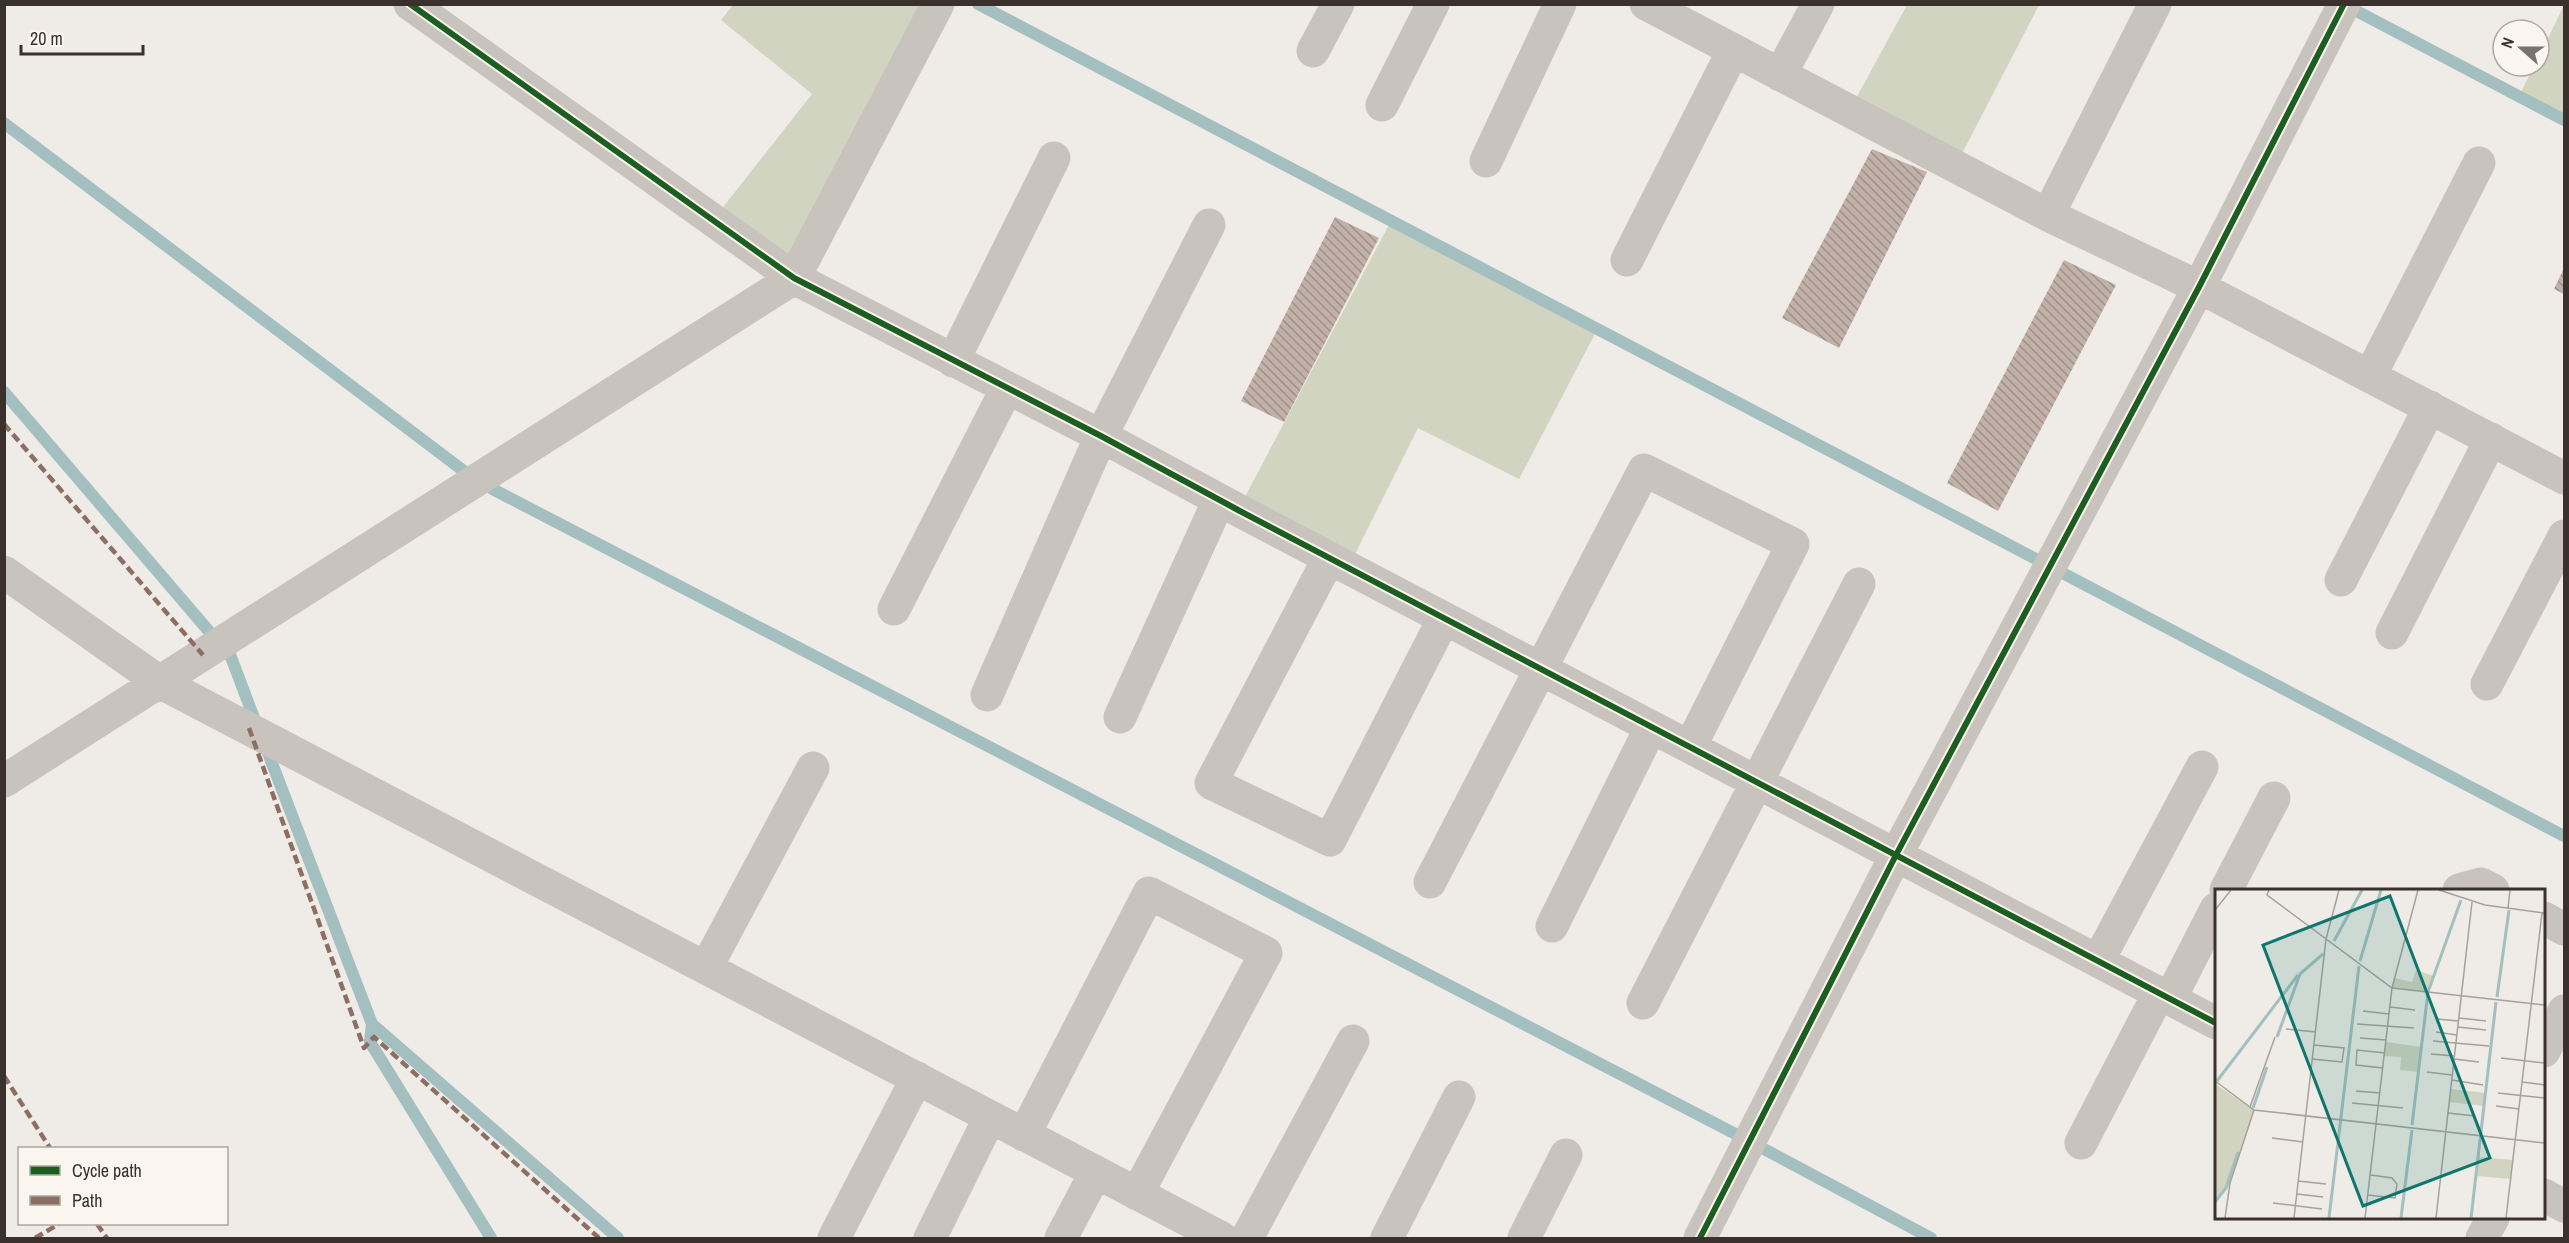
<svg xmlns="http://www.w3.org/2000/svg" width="2569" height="1243" viewBox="0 0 2569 1243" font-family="'Archivo Narrow',sans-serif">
	<defs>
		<pattern id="building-back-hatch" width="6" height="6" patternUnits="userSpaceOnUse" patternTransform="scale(1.5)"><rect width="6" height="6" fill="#c2b1a8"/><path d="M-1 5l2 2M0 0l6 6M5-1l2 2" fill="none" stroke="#9f9189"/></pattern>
	</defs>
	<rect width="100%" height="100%" fill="#efebe6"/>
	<path fill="#d0d4c1" d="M733 5H938L794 278 713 220 812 94 721 20Z
		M1907 5H2039L1955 167 1849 111Z
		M2564 5V120L2519 96 2534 66H2539V57Z
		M1391 221 1598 328 1519 479 1418 428 1348 568 1238 510Z"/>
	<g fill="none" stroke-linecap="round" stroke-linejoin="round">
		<path stroke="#a3bfc0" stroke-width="12" d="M978 4 2564 836
			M2345 5 2564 120
			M4 123 477 481 1749 1141 1931 1238
			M4 392 231 657 257 726
			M265 745 372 1024 618 1238
			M372 1024 370 1042 491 1238"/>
	</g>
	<path fill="url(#building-back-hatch)" d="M1872 149 1927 172 1839 348 1782 318Z
		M1335 217 1379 238 1284 422 1241 401Z
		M2064 260 2116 285 1998 511 1947 483Z
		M2564 268V294L2554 289Z"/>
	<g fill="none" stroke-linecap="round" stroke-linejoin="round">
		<path stroke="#c9c3be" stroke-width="33" d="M410 4 794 278 1101 436 1238 510 2216 1023
			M1646 4 2048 215 2199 287 2564 478
			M1313 51 1338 4
			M1780 75 1818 4
			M1382 105 1433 4
			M1486 161 1560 4
			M2048 215 2155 4
			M1627 260 1733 51
			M953 361 1054 158
			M2370 376 2479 163
			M1329 558 1211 783 1330 840 1444 618
			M4 572 161 683 1222 1238
			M2341 580 2430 407
			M894 609 1007 388
			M2392 633 2491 439
			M2487 684 2564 536
			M987 695 1101 436 1209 225
			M1120 717 1219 500
			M4 781 794 278 938 4
			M1430 882 1644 470 1793 544 1690 747
			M2226 890 2274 798
			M2459 890 2481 884 2493 890
			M2544 918 2564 929
			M1552 926 1651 727
			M2098 961 2202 767
			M706 968 813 768
			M2170 999 2216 909
			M1643 1003 1859 584
			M2544 1051 2564 1011
			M1024 1135 1149 893 1266 953 1137 1194
			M2081 1143 2159 993
			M2544 1195 2564 1206
			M834 1238 917 1078
			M930 1238 990 1117
			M1061 1238 1096 1172
			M1247 1238 1353 1041
			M1387 1238 1459 1097
			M1524 1238 1566 1155
			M1700 1238 1896 855 2199 287 2344 4
			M2482 1238 2493 1218"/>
		<path stroke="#8d6e63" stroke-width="4.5" stroke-dasharray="9 4.5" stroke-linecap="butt" d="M4 424 203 655
			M249 728 364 1048 374 1037 599 1238
			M4 1076 50 1148
			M97 1224 107 1238
			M35 1238 59 1224"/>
		<g stroke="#faf5ee" stroke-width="10">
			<path id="cycleway" d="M410 4 794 278 1101 436 1238 510 2216 1023
				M1700 1238 1896 855 2199 287 2344 4"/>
		</g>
		<use href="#cycleway" stroke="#1b5e20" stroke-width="6"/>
	</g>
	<g transform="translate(2215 889)">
		<rect width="330" height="330" fill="#efebe6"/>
		<path d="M201 81 219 87 213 103 177 99 180 89 197 93ZM171 153 207 158 204 183 185 181 186 168 169 167ZM236 200 271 204 269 217 234 213ZM263 268 298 271 296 290 261 287Z" fill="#d0d4c1"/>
		<path d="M0 195 39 221 15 294 0 314Z" fill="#d0d4c1"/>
		<path fill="none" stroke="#a3bfc0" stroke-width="3" d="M119 52 147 1M145 72 166 1M282 108 294 21M62 148 85 85 108 65M2 192 83 86M38 219 52 178M197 236 213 103 246 11M0 313 11 299 23 263M114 329 144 77M186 329 197 241M256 329 281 113"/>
		<path fill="none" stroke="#a7a19c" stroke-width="1.5" d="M54 1 52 6 177 99 330 116M224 1 270 16 329 24M293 20 295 1M0 21 16 1M175 118 200 121M148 122 174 125M244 129 271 132M222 130 243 132M142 135 199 139M243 138 271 141M71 140 101 143M221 143 242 146M145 149 171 151M218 152 274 157M216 165 239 167M286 169 330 174M97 170 127 173 129 159 99 156M239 170 264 173M168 179 141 176 142 161 170 164M212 183 237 186M237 191 268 196M0 192 39 221 330 254M307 193 330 196M141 202 165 204M283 204 330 209M137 214 188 219M281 217 304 220M35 218 60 148M233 224 260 227M57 249 88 253M83 292 111 295M82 305 108 308M153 306 180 309 182 295 177 289 156 286M58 314 107 320M10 329 15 294 39 221M79 329 111 50 124 1M150 329 177 99 203 1M221 329 257 13M291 329 327 24"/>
		<path fill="#0f766e" fill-opacity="0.15" stroke="#0f766e" stroke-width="3" d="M175 7 275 269 148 317 48 56Z"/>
		<rect width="330" height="330" fill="none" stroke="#3a312c" stroke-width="3"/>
	</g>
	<rect width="2569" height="1243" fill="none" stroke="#3a312c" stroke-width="12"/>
	<rect x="18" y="1147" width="210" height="78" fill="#faf5ee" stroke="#ada7a0" stroke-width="1.5"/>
	<rect x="30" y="1166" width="30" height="9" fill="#1b5e20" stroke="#ada7a0" stroke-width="1.5"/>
	<text x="72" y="1177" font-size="18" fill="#3a312c">Cycle path</text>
	<rect x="30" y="1196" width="30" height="9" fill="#8d6e63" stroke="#ada7a0" stroke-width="1.5"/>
	<text x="72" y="1207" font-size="18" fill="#3a312c">Path</text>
	<g transform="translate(2521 48) rotate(291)"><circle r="28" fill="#faf5ee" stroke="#ada7a0" stroke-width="1.5"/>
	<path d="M0-4.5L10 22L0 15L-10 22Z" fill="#79726d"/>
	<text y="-9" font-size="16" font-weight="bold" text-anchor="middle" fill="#3a312c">N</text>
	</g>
	<path d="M21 45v9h122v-9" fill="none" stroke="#3a312c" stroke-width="3"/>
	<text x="30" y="45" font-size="18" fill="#3a312c" stroke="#faf5ee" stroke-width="4.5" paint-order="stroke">20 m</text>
</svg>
